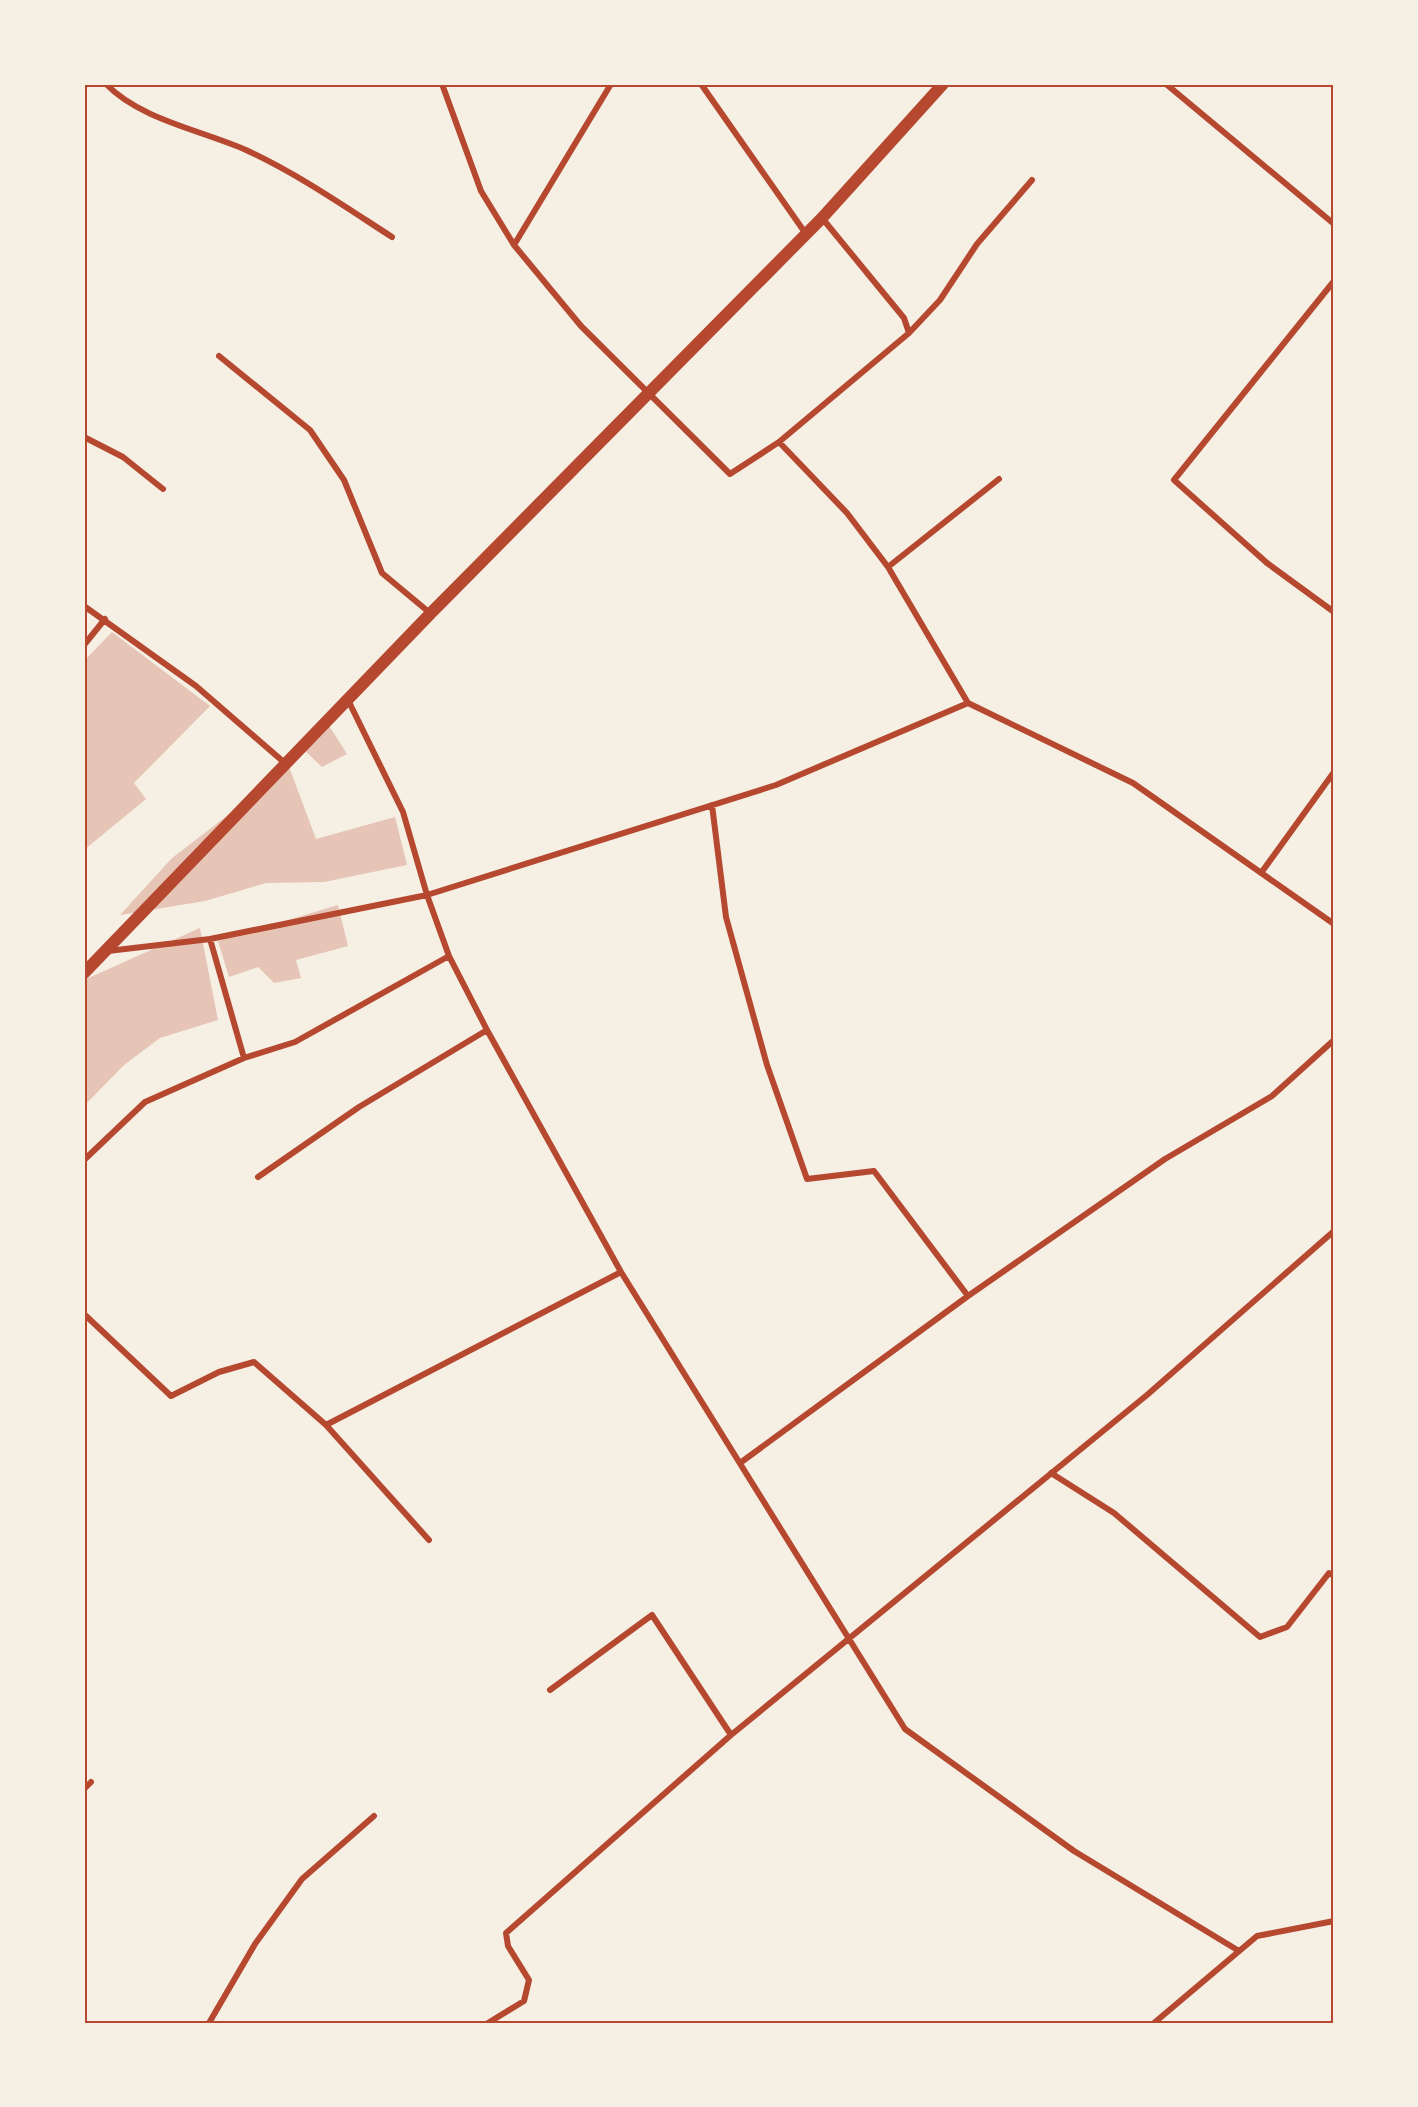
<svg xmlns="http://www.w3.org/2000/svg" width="1418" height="2107" viewBox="0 0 1418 2107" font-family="'Public Sans',sans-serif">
	<rect width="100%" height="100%" fill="#f6efe4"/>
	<path fill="#e6c5b7" d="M112 632 210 706 134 783 146 799 84 850V661Z
		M328 724 347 754 322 767 302 748Z
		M288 764 316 839 395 817 407 865 324 882 266 883 205 901 120 915 172 858 236 809Z
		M338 905 348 946 296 960 301 978 274 983 258 967 229 977 218 941Z
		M200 928 218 1020 160 1038 124 1065 84 1106V980Z"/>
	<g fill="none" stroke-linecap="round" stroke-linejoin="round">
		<path stroke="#b5482f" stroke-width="6" d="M106 84C141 120 201 130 246 150 298 174 344 206 392 237
			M442 84 481 191 514 245 581 326 730 474 779 442 847 513 888 567 968 703
			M701 84 806 234
			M1166 84 1334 224
			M514 245 611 84
			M1334 281 1174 480 1267 563 1334 612
			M909 333 940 300 977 244 1032 180
			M219 356 310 430 344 480 382 573 430 613
			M84 437 123 457 163 489
			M779 442 909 333 904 318 822 218
			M888 567 999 479
			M84 606 196 686 286 764
			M84 645 105 619
			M348 700 403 812 427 895 449 956 487 1030 621 1272 905 1729 1074 1851 1239 1951
			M712 805 726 917 767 1065 807 1179 874 1171 968 1296 740 1463
			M1261 873 1334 772
			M210 939 244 1058
			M108 951 210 939 427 895 776 785 968 703 1133 783 1334 924
			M84 1160 145 1102 244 1058 295 1042 449 956
			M258 1177 359 1107 487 1030
			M968 1296 1165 1159 1272 1096 1334 1040
			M84 1314 171 1396 219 1372 254 1362 326 1425
			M1051 1473 1114 1513 1260 1637 1287 1627 1329 1573 1334 1576
			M429 1540 326 1425 621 1272
			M550 1690 652 1615 731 1735
			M84 1789 91 1782
			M209 2023 255 1944 302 1879 374 1816
			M488 2023 524 2001 529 1980 508 1946 506 1933 731 1735 1147 1395 1334 1231
			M1154 2023 1257 1936 1334 1921"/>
		<path stroke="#b5482f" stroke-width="12" d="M84 973 431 613 822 218 943 84"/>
	</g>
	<rect width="1418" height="2107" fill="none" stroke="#f6efe4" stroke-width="171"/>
	<rect x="86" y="86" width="1246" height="1936" fill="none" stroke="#b5482f" stroke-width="2"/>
</svg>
